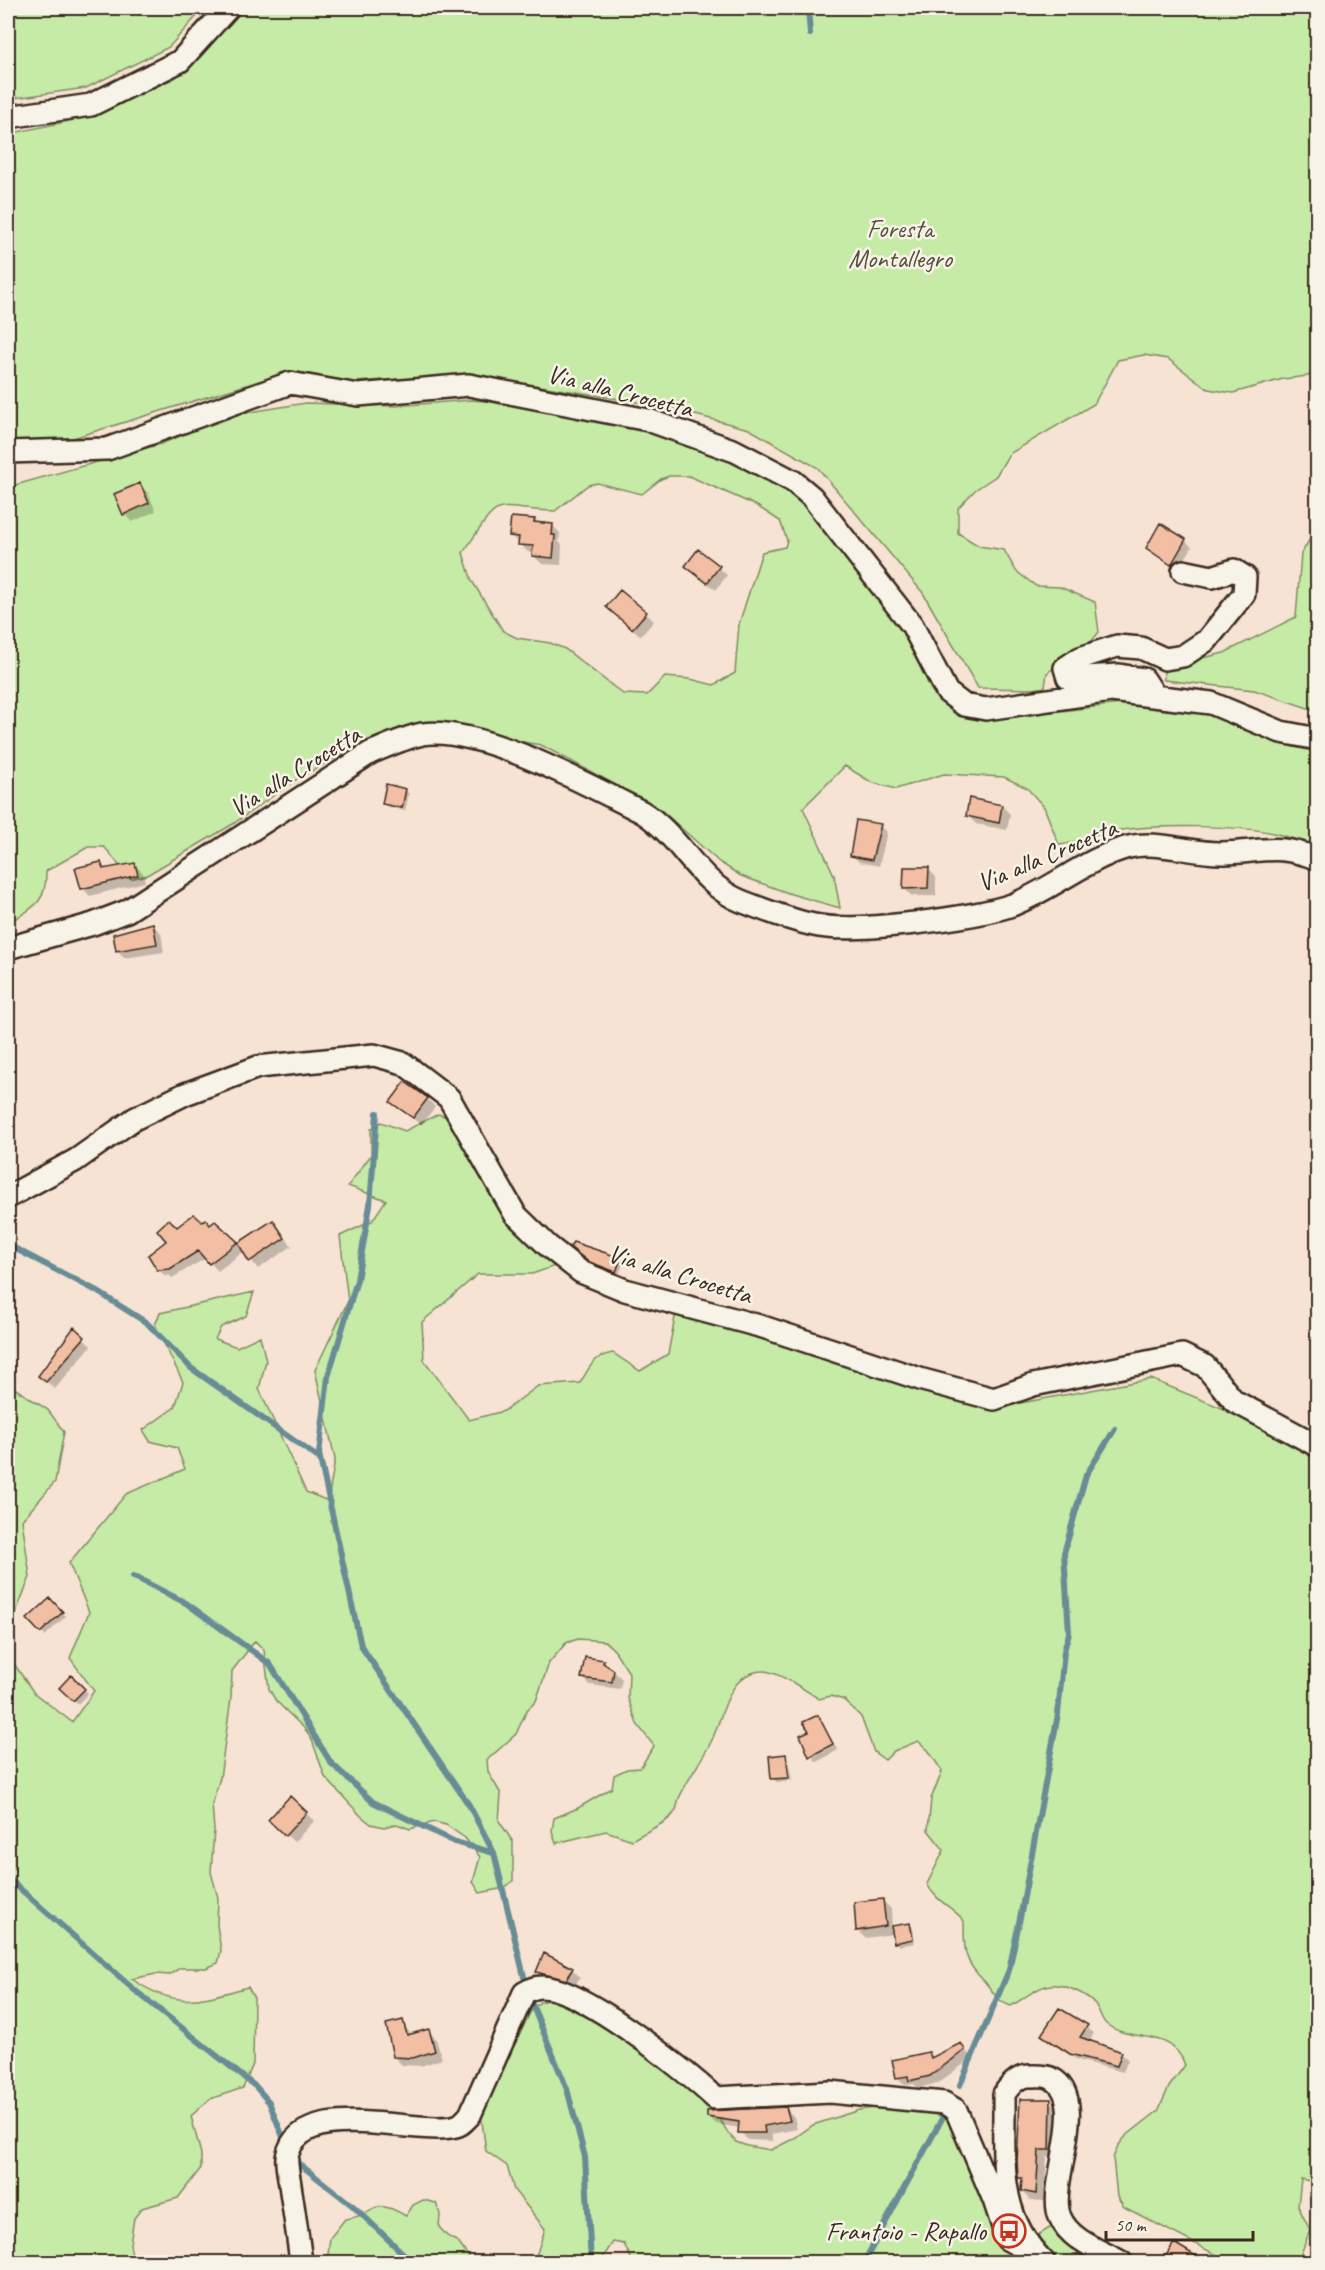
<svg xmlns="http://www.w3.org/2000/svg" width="1325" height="2270" viewBox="0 0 1325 2270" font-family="Caveat,sans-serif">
	<rect width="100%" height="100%" fill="#f6e3d4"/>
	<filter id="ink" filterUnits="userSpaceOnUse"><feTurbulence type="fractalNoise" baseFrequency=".0167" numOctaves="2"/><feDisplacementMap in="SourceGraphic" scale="12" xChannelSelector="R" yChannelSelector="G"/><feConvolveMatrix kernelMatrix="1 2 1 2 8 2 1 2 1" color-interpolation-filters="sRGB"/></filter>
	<g filter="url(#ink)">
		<path fill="#c6eba6" stroke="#808a62" stroke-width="1.5" fill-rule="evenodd" d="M8 8H204L169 47 86 88 8 99Z
			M241 8H1317V371L1308 376 1283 379 1233 393 1208 389 1168 359 1144 355 1118 360 1094 404 1009 454 996 476 975 490 958 508V533L979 546 1004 550 1016 571 1036 586 1060 587 1095 602 1099 632 1091 642 1047 673 1045 687 1033 689 978 688 923 593 818 468 749 429 661 406 473 375 352 382 292 371 73 438 8 447V134L93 116 175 78Z
			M471 400 550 406 655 429 718 452 809 501 875 594 900 623 931 690 948 708 971 717 995 719 1120 704 1176 709 1215 716 1290 746 1317 752V845C1302 842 1288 837 1273 833 1238 825 1157 825 1121 830 1100 832 1081 843 1059 845L1044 807 1027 788 1004 777 944 774 896 789 871 782 845 766 803 808 834 875 840 908 791 894 741 876 719 862 659 808 541 745 504 739 465 726 406 727 365 742 300 777 233 824 147 875 131 879C120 870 115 857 104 847H88L46 871C47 904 32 908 8 923V487L161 444 232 415 306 403 395 406ZM669 476H689L757 506 780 521 787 540 785 547 762 552 739 624 735 673 714 685 690 679 665 677 647 695 623 694 565 649 550 643 517 638 503 631 472 581 463 553C504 493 488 509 555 511L588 485 597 483 642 494 661 479Z
			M1317 527V711L1254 690 1164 680V667L1224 653 1296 617 1301 554Z
			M438 1114 450 1118 561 1264 532 1274H478L422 1322 424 1360 469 1420 504 1411 538 1386 580 1383C590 1367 593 1356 613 1353L640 1371 668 1354 676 1312 836 1357 972 1405H1010L1151 1379 1285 1434 1318 1454V2183L1301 2179 1298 2206 1310 2230 1298 2262H1230L1124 2207 1117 2196 1113 2158 1118 2146 1126 2136 1158 2111 1169 2087 1185 2065C1172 2027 1132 2044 1106 2024 1101 2019 1099 2009 1095 2004 1088 1995 1068 1986 1057 1985 1041 1983 1025 1998 1011 2006 996 2001 994 1992 984 1981 963 1960 964 1950 964 1921 951 1905 938 1904 927 1884L944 1850 928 1830 931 1799 942 1771 928 1750 918 1741 894 1751 885 1760 874 1752 861 1717 844 1700 831 1696 819 1699C807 1691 776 1670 763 1671 726 1672 723 1720 710 1744 700 1762 689 1778 680 1796 677 1801 678 1809 674 1813 668 1823 642 1833 632 1840L606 1831 556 1843 552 1831 554 1818 578 1808 612 1788 614 1775 627 1769 640 1768 654 1746 637 1724 628 1698 629 1673 615 1651 605 1641 578 1639 566 1643 549 1663 536 1701 527 1710 516 1734 487 1760 488 1772 501 1794 499 1821 513 1842V1881L504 1888 480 1893 473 1882 480 1857 465 1838 446 1825 434 1822 410 1829 397 1824 384 1827 371 1824 361 1816 325 1777 312 1740 305 1729 276 1701 269 1689 264 1650 255 1641 232 1671 231 1698 220 1778 212 1804 214 1830 211 1872 218 1898 217 1925 221 1951 218 1963 206 1968H180L169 1975 156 1974 132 1979C177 2010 199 2000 248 1987L254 1998 253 2064 243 2088 210 2099 191 2116 201 2154V2168L178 2198 142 2208 134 2218 130 2244 133 2262H8V1655L34 1693 72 1722 94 1691 70 1658 89 1612 69 1563 126 1494 185 1469 177 1448 150 1441 143 1430 175 1407 183 1382 155 1325 160 1313 254 1292 246 1316 221 1327 215 1339 237 1347 260 1336 266 1361 259 1389 306 1492 328 1501 335 1459 315 1370 348 1301 340 1236 372 1221 386 1200 348 1186 371 1155V1129L381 1122 405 1131Z
			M8 1384 48 1410 64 1432 55 1482 22 1520 30 1577 8 1632Z
			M552 1999 606 2025 710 2101 728 2133 736 2142 747 2146 771 2150 793 2139 813 2125 859 2110 887 2106 938 2112 951 2118 1011 2250 1030 2262H633L624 2244 613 2242 600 2262H534L545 2229 514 2190 507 2166 486 2151 481 2114 531 2011 540 2002Z
			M423 2200 436 2203 440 2214 439 2227 447 2236 458 2242 472 2262H327L330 2238 345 2219C378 2215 369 2195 406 2216L413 2205Z
			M1053 2226 1075 2249 1093 2262C1058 2262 1055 2268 1033 2238Z"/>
		<path fill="#0003" d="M140 485 148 493 156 511 132 522 124 514Z
			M534 520 538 524 552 525 560 533 559 542 562 545 561 565 542 564 534 556V553L528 552 511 536Z
			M1185 540 1192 547 1178 571 1147 548Z
			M699 551 727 575 716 590 695 574Z
			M646 613 654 621 641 636 616 615Z
			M405 790 409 794 405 811 388 807 384 803Z
			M1002 806 1010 814 1007 830 976 824 968 816Z
			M880 826 887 832 879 866 859 862 852 855Z
			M101 863 107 869 135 865 143 873 145 882 90 896 82 888Z
			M928 869 936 877V896H912L904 888Z
			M153 925 161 933 164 952 125 958 117 950Z
			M427 1099 435 1107 421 1125 392 1102Z
			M273 1222 292 1246 258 1269 244 1251 218 1271 206 1258 172 1278 169 1275 166 1277 158 1269 168 1242 177 1229 202 1224 210 1227 215 1223 238 1245Z
			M576 1251 620 1260 623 1263 619 1275 593 1264Z
			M74 1329 91 1346 55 1389 40 1376Z
			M50 1600 66 1616 45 1636 29 1619Z
			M603 1661 622 1679 620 1689 590 1685 582 1677Z
			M71 1677 88 1693 78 1704 61 1688Z
			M817 1716 838 1750 817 1762 811 1756 802 1736 811 1731Z
			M786 1756 788 1782H777L773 1779Z
			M788 1758 789 1759 792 1781H791Z
			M290 1798 314 1821 294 1842 278 1828Z
			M883 1901 891 1909 892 1927 909 1924 913 1928 915 1943 899 1946 894 1934 865 1938 857 1930Z
			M572 1969 580 1977 574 1987 546 1979 538 1971Z
			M1060 2010 1094 2033 1089 2042 1121 2053 1128 2060 1123 2072 1078 2060 1049 2042 1043 2035Z
			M402 2022 412 2036 428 2031 436 2039 442 2059 421 2066 402 2065 394 2057Z
			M961 2045 972 2058 938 2083 918 2088 914 2084 905 2085 898 2078 929 2053 934 2058Z
			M1050 2101 1058 2109V2158L1047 2157 1044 2201 1030 2200 1022 2192 1023 2180 1020 2177Z
			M786 2109 794 2117 797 2129 772 2134V2141L748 2140 740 2132V2128L716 2124 708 2116Z"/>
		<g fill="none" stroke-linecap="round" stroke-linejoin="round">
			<path stroke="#678c96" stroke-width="6" d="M808 8 810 34
				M377 1113 370 1205 357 1280 328 1377 319 1454 361 1646 469 1805 494 1853 529 1997 567 2089 585 2157 591 2262
				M14 1248 95 1290 147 1323 191 1368 320 1459
				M133 1576 186 1603 270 1664 331 1763 373 1802 455 1842 494 1853
				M8 1878 132 1988 256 2087 269 2102 287 2147
				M960 2085 1009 1970 1021 1913 1058 1714 1064 1651 1069 1633 1064 1553 1086 1475 1115 1429
				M293 2159 353 2206 412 2262
				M864 2262 945 2113"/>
		</g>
		<path fill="#f2bfa4" stroke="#3b2a1e" stroke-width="1.5" d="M140 483 149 503 123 515 114 494Z
			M511 517 535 519 534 522 553 524 552 535H555L553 558 532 556 533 546 518 545 519 537 509 536Z
			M1160 523 1186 539 1171 565 1146 548Z
			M698 549 720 566 707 583 685 566Z
			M620 590 647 612 632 629 606 607Z
			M386 784 406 789 402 808 382 804Z
			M969 798 1002 805 999 823 966 816Z
			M856 820 881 824 872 860 850 856Z
			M101 862 103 869 135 863 138 875 81 889 75 868Z
			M904 867H929L928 888 903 889Z
			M153 923 157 944 116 951 113 934Z
			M405 1082 428 1098 413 1118 390 1102Z
			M194 1214 202 1222 205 1219 210 1225 215 1221 238 1242 209 1264 198 1251 170 1269 157 1270 148 1255 166 1241 157 1230 169 1219 177 1227Z
			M273 1220 285 1238 249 1262 238 1243Z
			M573 1242 621 1258 616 1272 587 1261 570 1247Z
			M74 1327 85 1337 46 1382 38 1376Z
			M50 1598 63 1612 40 1633 27 1619Z
			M585 1657 604 1660 603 1663 614 1670 612 1682 581 1678Z
			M71 1675 85 1689 73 1701 59 1688Z
			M818 1715 833 1744 809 1757 800 1735 809 1731 803 1722Z
			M786 1754 789 1778 771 1779 769 1756Z
			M290 1796 307 1812 285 1836 268 1820Z
			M883 1899 886 1926 856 1931 854 1902Z
			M910 1923 913 1939 894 1943 891 1926Z
			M544 1953 573 1968 566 1980 536 1972Z
			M1059 2008 1088 2025 1080 2037 1122 2052 1117 2066 1070 2054 1041 2035Z
			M403 2020 407 2035 429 2029 435 2051 413 2058 393 2057 386 2024Z
			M961 2043 965 2050 930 2076 909 2081 908 2076 896 2078 892 2060 929 2052 931 2058Z
			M1020 2099H1051L1050 2150H1039L1036 2194 1021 2191 1022 2178H1018L1017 2162Z
			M786 2107 790 2121 764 2126 765 2133H738L739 2122 707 2117V2111Z
			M1174 2243 1206 2262H1162Z"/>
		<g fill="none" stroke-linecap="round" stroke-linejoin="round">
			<g stroke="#3b2a1e" stroke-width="26">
				<path id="minor" d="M8 117 91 105 180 61 228 8
					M8 452 107 449 290 383 358 395 469 385 648 420 735 451 793 481 812 497 912 625 947 692 964 705 986 709 1111 691 1211 703 1281 732 1318 739
					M1155 696 1144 679 1119 675 1068 678 1065 668 1080 658 1117 646 1141 648 1165 659 1183 656 1207 640 1244 594 1245 577 1234 570 1212 577 1183 571
					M8 948 93 924 127 911 370 753C387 746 404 738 422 734 479 725 590 786 642 812 681 836 697 883 741 901 764 910 790 920 814 925 851 934 975 918 1012 905 1051 890 1085 860 1125 848 1155 839 1189 853 1220 853 1260 853 1276 842 1318 859
					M8 1197 76 1160 134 1119 185 1094 258 1067 374 1055 403 1063 449 1098 515 1214 548 1246 581 1272 625 1290 763 1327 923 1380 994 1399 1033 1385 1182 1355 1205 1366 1234 1401 1318 1446
					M301 2262C298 2237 294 2211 290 2185 289 2176 286 2165 287 2157 299 2095 417 2137 456 2126 462 2125 466 2119 470 2115L524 1993C529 1990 535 1987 541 1987 580 1986 685 2070 715 2098L830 2092 944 2103 956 2110 994 2200 1007 2239 1016 2244H1026
					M1044 2262C995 2214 1005 2157 1004 2094 1010 2085 1018 2076 1029 2076 1035 2076 1046 2075 1051 2078 1092 2099 1046 2185 1060 2217 1069 2240 1101 2251 1121 2262"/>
			</g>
			<use href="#minor" stroke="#f7f3e8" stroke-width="21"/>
		</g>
	</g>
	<defs>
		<g id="bus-ring" transform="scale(1.725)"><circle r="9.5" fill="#f7f3e8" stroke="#c8321e" stroke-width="1.5"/><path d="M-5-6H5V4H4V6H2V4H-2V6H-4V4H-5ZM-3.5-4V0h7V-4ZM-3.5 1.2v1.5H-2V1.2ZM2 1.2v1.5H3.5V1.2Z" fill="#c8321e"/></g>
	</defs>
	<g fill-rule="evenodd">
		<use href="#bus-ring" x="1009" y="2231"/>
	</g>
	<g text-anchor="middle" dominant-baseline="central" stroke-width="5" stroke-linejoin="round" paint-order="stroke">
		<g font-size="26" fill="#575139" stroke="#f7f3e8">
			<text x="900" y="228">Foresta<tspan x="900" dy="30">Montallegro</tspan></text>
		</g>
		<g font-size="26" fill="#3b2a1e" stroke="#f7f3e8">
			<text transform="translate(620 391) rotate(14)">Via alla Crocetta</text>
			<text transform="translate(295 771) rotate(-32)">Via alla Crocetta</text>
			<text transform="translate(1047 855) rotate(-23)">Via alla Crocetta</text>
			<text transform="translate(680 1274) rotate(17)">Via alla Crocetta</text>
		</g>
		<g font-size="26" fill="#3b2a1e" stroke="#f7f3e8" text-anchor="end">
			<text x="986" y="2231">Frantoio - Rapallo</text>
		</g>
	</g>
	<rect width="1325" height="2270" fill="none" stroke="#f7f3e8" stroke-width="30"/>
	<rect x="15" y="15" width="1295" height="2240" fill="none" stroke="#3b2a1e" stroke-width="2" filter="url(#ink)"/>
	<path d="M1106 2231v9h147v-9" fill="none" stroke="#3b2a1e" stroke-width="3"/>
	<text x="1115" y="2231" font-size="18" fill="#3b2a1e" stroke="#f7f3e8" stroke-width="4.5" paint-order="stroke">50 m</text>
</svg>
